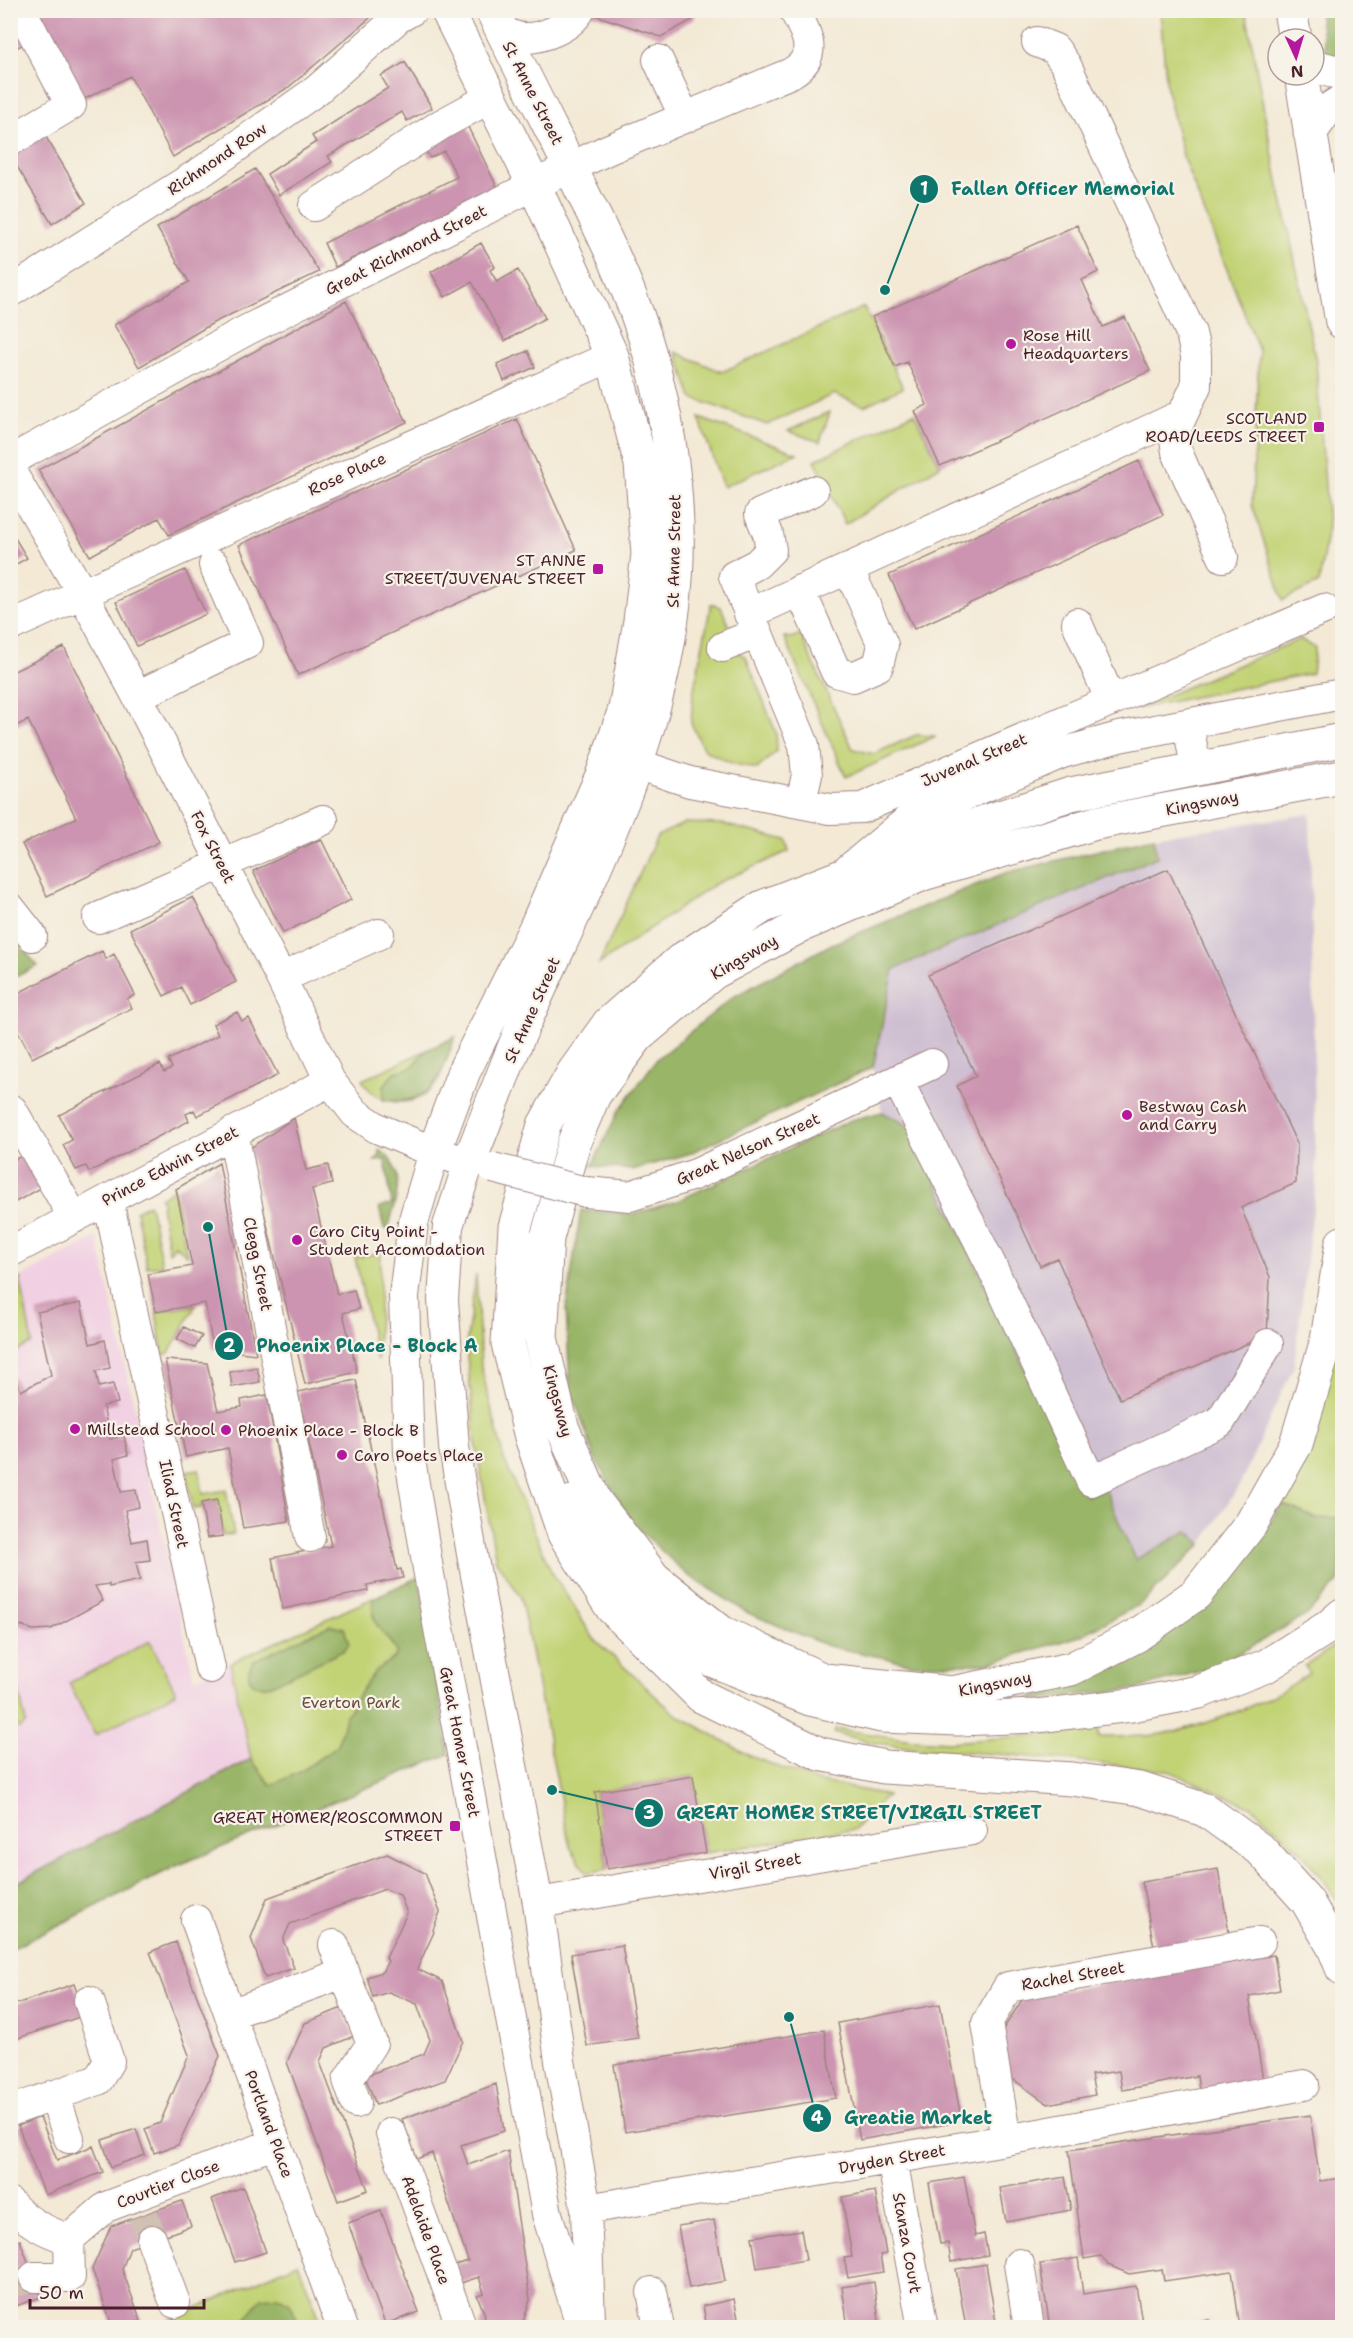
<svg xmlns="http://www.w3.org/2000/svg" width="1353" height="2338" viewBox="0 0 1353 2338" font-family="'Shantell Sans',sans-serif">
	<rect width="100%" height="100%" fill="#f7f3e8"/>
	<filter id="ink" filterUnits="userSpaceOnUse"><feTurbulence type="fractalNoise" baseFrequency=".0167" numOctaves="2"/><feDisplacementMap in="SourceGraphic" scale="12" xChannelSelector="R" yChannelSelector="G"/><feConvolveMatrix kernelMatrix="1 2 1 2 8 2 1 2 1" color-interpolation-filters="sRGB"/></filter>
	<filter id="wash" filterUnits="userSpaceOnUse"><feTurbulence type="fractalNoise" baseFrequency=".008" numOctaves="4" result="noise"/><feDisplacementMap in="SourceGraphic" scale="24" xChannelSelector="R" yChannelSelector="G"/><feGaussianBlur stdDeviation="1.35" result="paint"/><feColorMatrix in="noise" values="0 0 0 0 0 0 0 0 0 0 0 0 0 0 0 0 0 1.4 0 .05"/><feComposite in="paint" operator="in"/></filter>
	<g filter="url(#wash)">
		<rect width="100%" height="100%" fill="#f3e9d5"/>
		<path fill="#f1d0e3" d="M97 1237 194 1679 230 1663 251 1759 11 1886V1282Z"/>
		<path fill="#cebed1" d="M1310 814 1316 1185 1294 1366 1240 1484 1202 1544 1188 1532 1135 1560 1105 1489 1086 1497 909 1127 882 1112 873 1067 894 969 1156 857 1154 837Z"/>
		<path fill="#c2d376" stroke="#867950" stroke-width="1.5" d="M1160 11H1246L1268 133 1316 361 1328 526 1319 583 1283 600 1252 505 1259 351 1184 160 1167 90Z
			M864 307 903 388 864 406 834 394 767 425 692 398 676 352 722 372Z
			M830 412 820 442 788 431Z
			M914 413 940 466 845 524 815 460Z
			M699 418 797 453 723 487Z
			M711 604 721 607 731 631 734 650 746 657 776 733 777 751 757 769 731 763 704 750 691 723 693 694Z
			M800 634 853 749 874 754 916 735 936 736 846 777 784 637 792 638Z
			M1300 639 1315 648 1312 673 1135 709Z
			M685 823 722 824 786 840 789 851 715 884 599 964 657 836Z
			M455 1037C449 1051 442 1079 432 1089 411 1110 376 1105 362 1080Z
			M174 1189 187 1255 175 1245 169 1252 161 1206 163 1204 160 1198Z
			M148 1204 151 1209 162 1265 147 1267 136 1211Z
			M381 1253 377 1361 355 1257Z
			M476 1274 481 1367 504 1459 551 1571 594 1639 674 1713 750 1756 816 1781 887 1795 855 1829 706 1853 693 1776 595 1792 607 1869 587 1873 570 1847 520 1595 496 1561 476 1446 466 1346Z
			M20 1278 32 1343 11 1355V1282Z
			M196 1305 169 1353 163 1355 156 1312Z
			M1342 1320V1517L1317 1519 1281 1504Z
			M199 1469 203 1494 226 1490 234 1534 223 1536 217 1500 201 1503 202 1508 193 1509 186 1471Z
			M419 1577 449 1754 176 1866 11 1949V1886L251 1759 230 1663Z
			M150 1641 176 1693 95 1735 69 1683Z
			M1342 1641V1906L1304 1855 1252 1807 1166 1770 1011 1755 920 1749 870 1742 834 1733 836 1729 912 1740 950 1742 1099 1730V1737C1118 1737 1137 1737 1155 1735 1200 1729 1273 1701 1309 1673L1305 1666Z
			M10 1684 18 1688 26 1723 19 1729 11 1717Z
			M298 2263 323 2327 152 2328Z"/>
		<path fill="#99b567" stroke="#726a49" stroke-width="1.5" d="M1319 11H1342V59L1327 63Z
			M1154 837 1157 857 894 969 873 1067 688 1154 632 1170 592 1166 618 1112 657 1059 733 997 832 944 1005 873Z
			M10 935 38 966 11 979H10Z
			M455 1037C439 1076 435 1107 383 1100L384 1085 395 1072 411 1068 427 1050Z
			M882 1112 909 1126 1086 1496 1105 1489 1135 1560 1188 1531 1202 1544 1142 1603 1080 1636 986 1664H914L828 1646 748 1613 686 1574 631 1522 595 1458 570 1386 566 1309 581 1210 633 1214 677 1201 851 1120Z
			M380 1150C409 1170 395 1202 388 1230L384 1228 379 1207 392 1204 385 1160 375 1161 379 1157Z
			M1281 1504 1317 1519 1342 1517 1339 1581 1307 1615 1215 1667 1136 1689 1024 1701 1122 1662 1192 1614 1257 1544Z
			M419 1577 449 1754 176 1866 11 1949V1886L251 1759 271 1785 300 1772 338 1745 345 1717 361 1691 376 1670 394 1658 397 1652C385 1631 369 1628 373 1598Z
			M330 1625 344 1628 349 1644 343 1651 271 1685C251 1690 242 1676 255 1660Z
			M277 2296 290 2303 300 2327H232L242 2323 262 2298Z"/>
		<g id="blocks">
			<path fill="#cc94b0" d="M32 10H374L370 18 289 87 173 157 130 76 79 102Z
				M694 10 696 14 694 19 661 37 583 11Z
				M10 12 26 43 10 51Z
				M405 62 432 108 407 121 402 112 328 156 332 162 279 195 267 174 316 142 312 136 388 88 381 76Z
				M467 125 497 187 335 267 324 243 457 177 444 151 430 158 424 147Z
				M44 134 86 203 52 224 10 155Z
				M255 169 319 272 213 323 139 367 114 325 189 282 157 228Z
				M1077 225 1098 272 1082 280 1103 327 1125 317 1150 371 940 466 915 411 927 405 925 400 907 362 895 367 872 317Z
				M481 243 495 267 490 270 497 282 518 270 545 318 505 341 472 282 445 297 431 272Z
				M346 301 407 422 169 535 159 518 90 556 38 470Z
				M528 351 535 367 504 381 497 364Z
				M517 419 576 550 298 675 239 545Z
				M1139 461 1163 515 914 629 889 575Z
				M10 530 27 558 10 568Z
				M185 570 206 614 137 646 116 602Z
				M64 647 159 842 47 896 22 844 76 818 28 720 10 729V673Z
				M321 839 351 900 283 933 253 871Z
				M1168 869 1297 1144 1296 1183 1241 1208 1270 1277 1267 1335 1120 1399 1057 1258 1040 1266 957 1086 976 1076 928 975Z
				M193 897 236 982 190 1005 181 987 164 996 130 929Z
				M102 951 106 959 114 954 135 995 127 999 132 1008 32 1058 19 1033 10 1038V997Z
				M237 1012 242 1021 249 1018 278 1075 197 1116 194 1110 186 1114 189 1121 89 1172 86 1166 76 1170 63 1145 72 1140 59 1115 160 1064 164 1072 172 1068 168 1060 218 1035 213 1024Z
				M294 1118 306 1170 328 1165 332 1184 312 1189 337 1294 354 1290 359 1309 343 1313 357 1372 305 1384 249 1149Z
				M23 1155 41 1188 10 1205V1162Z
				M219 1163 256 1354 213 1349 205 1303 156 1312 148 1274 192 1266 176 1189Z
				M81 1303 90 1344 105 1340 110 1368 96 1371 99 1387 113 1384 118 1403 103 1406 110 1439 124 1436 128 1455 114 1459 121 1492 136 1490 139 1507 125 1510 132 1542 147 1539 150 1560 136 1562 140 1580 109 1587V1584L95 1586 103 1601 51 1629 33 1630 18 1625 10 1616V1379L14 1377 21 1391 51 1375 37 1312Z
				M184 1327 202 1336 195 1348 177 1339Z
				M165 1360 207 1363 218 1411 242 1407 241 1400 267 1395 289 1521 243 1528 228 1448 186 1457Z
				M257 1367 260 1382 232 1387 230 1372Z
				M356 1380 397 1570 401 1569 403 1578 367 1585 368 1591 283 1609 272 1558 331 1546 298 1392Z
				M217 1500 223 1536 207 1538 201 1503Z
				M693 1776 706 1853 607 1869 595 1792Z
				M387 1854 425 1873 440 1912 433 1930 434 1932 417 1969 442 1981 463 2041 445 2080 376 2105 365 2076 424 2054 430 2040 417 2004 389 1992 373 1997 367 1977 382 1972 388 1961 386 1958 407 1913 400 1895 385 1889 290 1924 283 1940 294 1968 265 1978 251 1938 267 1898Z
				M1218 1869 1229 1933 1154 1947 1142 1882Z
				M176 1942 220 2056 178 2145 154 2153 145 2129 160 2123 189 2055 150 1952Z
				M622 1945 638 2038 587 2046 571 1954Z
				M1274 1955 1280 1990 1249 1996 1263 2080 1199 2090 1197 2076 1122 2090 1119 2071 1091 2075 1095 2095 1048 2104 1007 2075 1000 2034 1024 1997Z
				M74 1984 85 2015 10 2041V2006Z
				M940 2004 960 2112 952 2123 860 2140 838 2023Z
				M342 2008 354 2036 326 2048 320 2062 368 2190 338 2201 287 2062 305 2023Z
				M824 2030 836 2098 625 2132 614 2065Z
				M496 2084 504 2131 461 2145 468 2165 508 2151 530 2300 521 2328H479L485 2315 477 2295 484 2293 479 2277 461 2283 455 2265 468 2261 432 2153 417 2159 402 2119Z
				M1310 2115 1320 2181 1342 2178V2328H1240L1232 2271 1164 2281 1162 2269 1129 2274 1108 2265 1101 2256 1084 2259 1069 2150Z
				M40 2117 57 2160 93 2146 103 2172 45 2195 18 2126Z
				M136 2129 145 2155 111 2167 102 2140Z
				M964 2177 975 2236 984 2234 988 2255 951 2262 948 2243 940 2244 929 2183Z
				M1065 2177 1071 2210 1006 2222 1000 2188Z
				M243 2187 266 2252 235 2262 212 2199Z
				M875 2191 886 2254 880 2255 883 2272 848 2278 844 2258 852 2257 842 2197Z
				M182 2201 191 2226 130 2248 122 2269 141 2321 124 2328H113L92 2269 111 2226Z
				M381 2211 419 2312 385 2324 348 2223Z
				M714 2220 725 2281 689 2288 678 2226Z
				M801 2230 806 2260 757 2268 752 2237Z
				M20 2240 41 2297 13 2307 10 2301V2244Z
				M1078 2258 1083 2294 1136 2286 1143 2328H1050L1040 2264Z
				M986 2264 997 2328H966L956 2269Z
				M874 2282 880 2328H848L842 2287Z
				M734 2299 740 2328H707L703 2306Z
				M1209 2320 1210 2328H1172V2326Z"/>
		</g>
	</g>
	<g filter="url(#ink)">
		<use href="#blocks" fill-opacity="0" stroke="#9e8480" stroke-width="1.5"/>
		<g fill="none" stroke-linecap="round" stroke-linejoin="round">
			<path stroke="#d1c1b3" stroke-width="30" stroke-dasharray="30 15" stroke-linecap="butt" d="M143 2215 152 2240
				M10 2283 34 2277"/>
			<g stroke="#9e8480" stroke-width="32">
				<path id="minor" d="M503 33C509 34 515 37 522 38 541 39 570 28 580 10
					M1037 42 1055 49 1066 65 1191 333 1196 356V386L1174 433 1177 452 1223 557
					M658 60 685 118
					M10 141 71 105 21 10
					M314 206 442 124 490 98
					M10 292 204 170 317 90 398 18 412 10
					M10 461 245 331 534 185 607 150 791 73C820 56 807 34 794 10
					M10 470 82 593 137 696 281 978 330 1081 355 1113 377 1128 434 1152 454 1158
					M800 590 836 672 853 677 878 666 883 645 848 568
					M749 614 1182 415
					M1077 623 1111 701
					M10 626 612 356
					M723 647 757 633
					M137 696 248 643 214 565
					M1188 724 1196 768
					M613 756 690 782 830 809 862 808 1324 609
					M801 802 807 775 804 745 734 576 757 564 771 550 768 534 760 514 813 491
					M849 869 908 820 1062 753 1119 737 1342 694
					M10 908 32 936
					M98 918 323 820
					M281 978 379 934
					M898 1081 991 1265 1091 1481 1220 1422 1268 1344
					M10 1111 12 1110 74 1218
					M233 1132 310 1537
					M434 1152 413 1223 404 1296 409 1453 428 1569 547 2214 582 2328
					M469 1162 448 1226 443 1300 454 1447 472 1554 538 1903 560 2061 586 2209 590 2322
					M586 1192 630 1196 696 1174 932 1064
					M108 1200 210 1668
					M10 1252 330 1081
					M538 1903 972 1830
					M196 1920 342 2328
					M334 1945 344 1973
					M230 2014 344 1973 372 2043 348 2080 356 2103
					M54 2095 69 2138
					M10 2111 98 2080 109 2061 89 2001
					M391 2133 462 2328
					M1006 2140 987 2023 1008 1987 1260 1942
					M892 2159 923 2328
					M10 2203C26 2222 46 2232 69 2239
					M586 2209 1006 2140 1304 2085
					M152 2240 175 2303
					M1019 2264 1029 2328
					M34 2277H70L69 2239 106 2207 276 2143
					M652 2292 659 2328"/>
			</g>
			<g stroke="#9e8480" stroke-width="35">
				<path id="major" d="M434 1152 464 1071 535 929 603 773 625 709 640 621 648 554 641 464 612 356 534 185 447 10
					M469 1162C488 1116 504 1069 524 1024 584 888 658 752 674 602 683 521 672 436 651 358 633 292 602 231 572 171 545 117 518 64 492 10"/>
			</g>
			<g stroke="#9e8480" stroke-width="35">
				<path id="highway" d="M1290 10 1295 39
					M1314 66 1332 71H1342
					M1301 75 1342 322
					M1310 133 1325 112 1342 101
					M1342 740 1071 794 957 831 762 907 681 960 609 1023 573 1073 544 1125 515 1227 508 1343 531 1437 564 1534 612 1608 701 1696 820 1754 884 1767 1072 1779 1140 1789 1205 1810 1262 1851 1307 1901 1334 1948 1342 1968
					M1342 777 1096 823 923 874 802 925 713 973 638 1036 594 1095 574 1142 547 1238 541 1338 562 1427 595 1501 654 1578 721 1632 824 1680 952 1693 1071 1669 1136 1636 1196 1594 1251 1524 1296 1444 1327 1340 1342 1243
					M572 1502 630 1595 711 1660 810 1699 881 1716 958 1719 1037 1716 1131 1705 1199 1692 1266 1666 1328 1627 1342 1615"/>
			</g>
			<use href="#minor" stroke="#fff" stroke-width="30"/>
			<use href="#major" stroke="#fff" stroke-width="33"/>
			<use href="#highway" stroke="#fff" stroke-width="33"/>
			<g stroke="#9e8480" stroke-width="32" stroke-linecap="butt">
				<path id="minor-bridge" d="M493 1168 586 1192"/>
			</g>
			<use href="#minor-bridge" stroke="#fff" stroke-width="30"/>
		</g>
	</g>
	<g fill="#b5179e" stroke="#f7f3e8" stroke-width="2">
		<circle cx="1011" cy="344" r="6"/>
		<rect x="1313" y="421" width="12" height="12" rx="3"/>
		<rect x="592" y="563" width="12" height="12" rx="3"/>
		<circle cx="1127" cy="1115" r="6"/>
		<circle cx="297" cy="1240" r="6"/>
		<circle cx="75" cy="1429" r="6"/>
		<circle cx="226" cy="1430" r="6"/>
		<circle cx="342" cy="1455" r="6"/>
		<rect x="449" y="1820" width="12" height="12" rx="3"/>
	</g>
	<g text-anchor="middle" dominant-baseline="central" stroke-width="4.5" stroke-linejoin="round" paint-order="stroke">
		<g font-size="16" fill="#4a1f2b" stroke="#f7f3e8">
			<text transform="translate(533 93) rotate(63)">St Anne Street</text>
			<text transform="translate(217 159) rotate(-34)">Richmond Row</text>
			<text transform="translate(406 250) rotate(-27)">Great Richmond Street</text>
			<text transform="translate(347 474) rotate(-24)">Rose Place</text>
			<text transform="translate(674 551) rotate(-89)">St Anne Street</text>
			<text transform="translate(974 760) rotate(-23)">Juvenal Street</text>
			<text transform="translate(1202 803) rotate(-11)">Kingsway</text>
			<text transform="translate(213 847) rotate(63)">Fox Street</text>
			<text transform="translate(744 957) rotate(-30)">Kingsway</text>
			<text transform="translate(532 1010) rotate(-66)">St Anne Street</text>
			<text transform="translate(748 1149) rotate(-24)">Great Nelson Street</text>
			<text transform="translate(170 1166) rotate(-28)">Prince Edwin Street</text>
			<text transform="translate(258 1264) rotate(79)">Clegg Street</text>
			<text transform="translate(558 1401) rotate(75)">Kingsway</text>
			<text transform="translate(174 1504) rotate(78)">Iliad Street</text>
			<text transform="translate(995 1684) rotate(-11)">Kingsway</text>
			<text transform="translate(460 1742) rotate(79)">Great Homer Street</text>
			<text transform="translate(755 1866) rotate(-10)">Virgil Street</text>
			<text transform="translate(1073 1976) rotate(-10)">Rachel Street</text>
			<text transform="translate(269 2124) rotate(70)">Portland Place</text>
			<text transform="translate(892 2159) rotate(-10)">Dryden Street</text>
			<text transform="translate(168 2184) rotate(-21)">Courtier Close</text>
			<text transform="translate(426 2230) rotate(70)">Adelaide Place</text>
			<text transform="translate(907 2243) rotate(80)">Stanza Court</text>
		</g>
		<g font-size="16" fill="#4a1f2b" stroke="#f7f3e8" text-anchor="start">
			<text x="1023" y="335">Rose Hill<tspan x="1023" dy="18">Headquarters</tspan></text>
			<text x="1307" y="418" text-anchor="end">SCOTLAND<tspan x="1307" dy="18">ROAD/LEEDS STREET</tspan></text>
			<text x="586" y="560" text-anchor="end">ST ANNE<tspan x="586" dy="18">STREET/JUVENAL STREET</tspan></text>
			<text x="1139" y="1106">Bestway Cash<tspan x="1139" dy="18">and Carry</tspan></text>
			<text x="309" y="1231">Caro City Point -<tspan x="309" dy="18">Student Accomodation</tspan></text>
			<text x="87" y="1429">Millstead School</text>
			<text x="238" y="1430">Phoenix Place - Block B</text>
			<text x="354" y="1455">Caro Poets Place</text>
			<text x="443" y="1817" text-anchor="end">GREAT HOMER/ROSCOMMON<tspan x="443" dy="18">STREET</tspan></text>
		</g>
		<g font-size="16" fill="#684c3e" stroke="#f7f3e8">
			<text x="351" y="1702">Everton Park</text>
		</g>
	</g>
	<path fill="none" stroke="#0f766e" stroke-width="2" d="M885 290L924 189M208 1227L229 1346M552 1790L649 1813M789 2017L817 2118"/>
	<g fill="#0f766e" stroke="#f7f3e8" stroke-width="2">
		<circle cx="885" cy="290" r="6"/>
		<circle cx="208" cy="1227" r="6"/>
		<circle cx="552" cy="1790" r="6"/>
		<circle cx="789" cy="2017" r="6"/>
		<circle cx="924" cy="189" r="15"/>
		<circle cx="229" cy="1346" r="15"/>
		<circle cx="649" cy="1813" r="15"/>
		<circle cx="817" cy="2118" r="15"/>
	</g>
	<g font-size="18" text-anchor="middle" font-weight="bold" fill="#fff">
		<text x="924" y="195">1</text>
		<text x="229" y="1352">2</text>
		<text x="649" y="1819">3</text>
		<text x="817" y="2124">4</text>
	</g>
	<g font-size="18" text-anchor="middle" font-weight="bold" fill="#0f766e" stroke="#f7f3e8" stroke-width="4.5" stroke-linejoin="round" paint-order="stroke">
		<text x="1063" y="195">Fallen Officer Memorial</text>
		<text x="367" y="1352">Phoenix Place - Block A</text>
		<text x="859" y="1819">GREAT HOMER STREET/VIRGIL STREET</text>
		<text x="918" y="2124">Greatie Market</text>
	</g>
	<rect width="1353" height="2338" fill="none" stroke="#f7f3e8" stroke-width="36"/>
	<g transform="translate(1296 57) rotate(176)"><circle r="28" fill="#f7f3e8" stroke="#b29e9c" stroke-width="1.5"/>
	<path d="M0-4.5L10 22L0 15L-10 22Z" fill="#b5179e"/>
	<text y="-9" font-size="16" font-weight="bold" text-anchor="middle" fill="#4a1f2b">N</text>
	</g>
	<path d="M30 2299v9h174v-9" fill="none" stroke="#4a1f2b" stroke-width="3"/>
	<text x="39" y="2299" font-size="18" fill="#4a1f2b" stroke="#f7f3e8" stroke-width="4.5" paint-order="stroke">50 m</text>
</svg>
